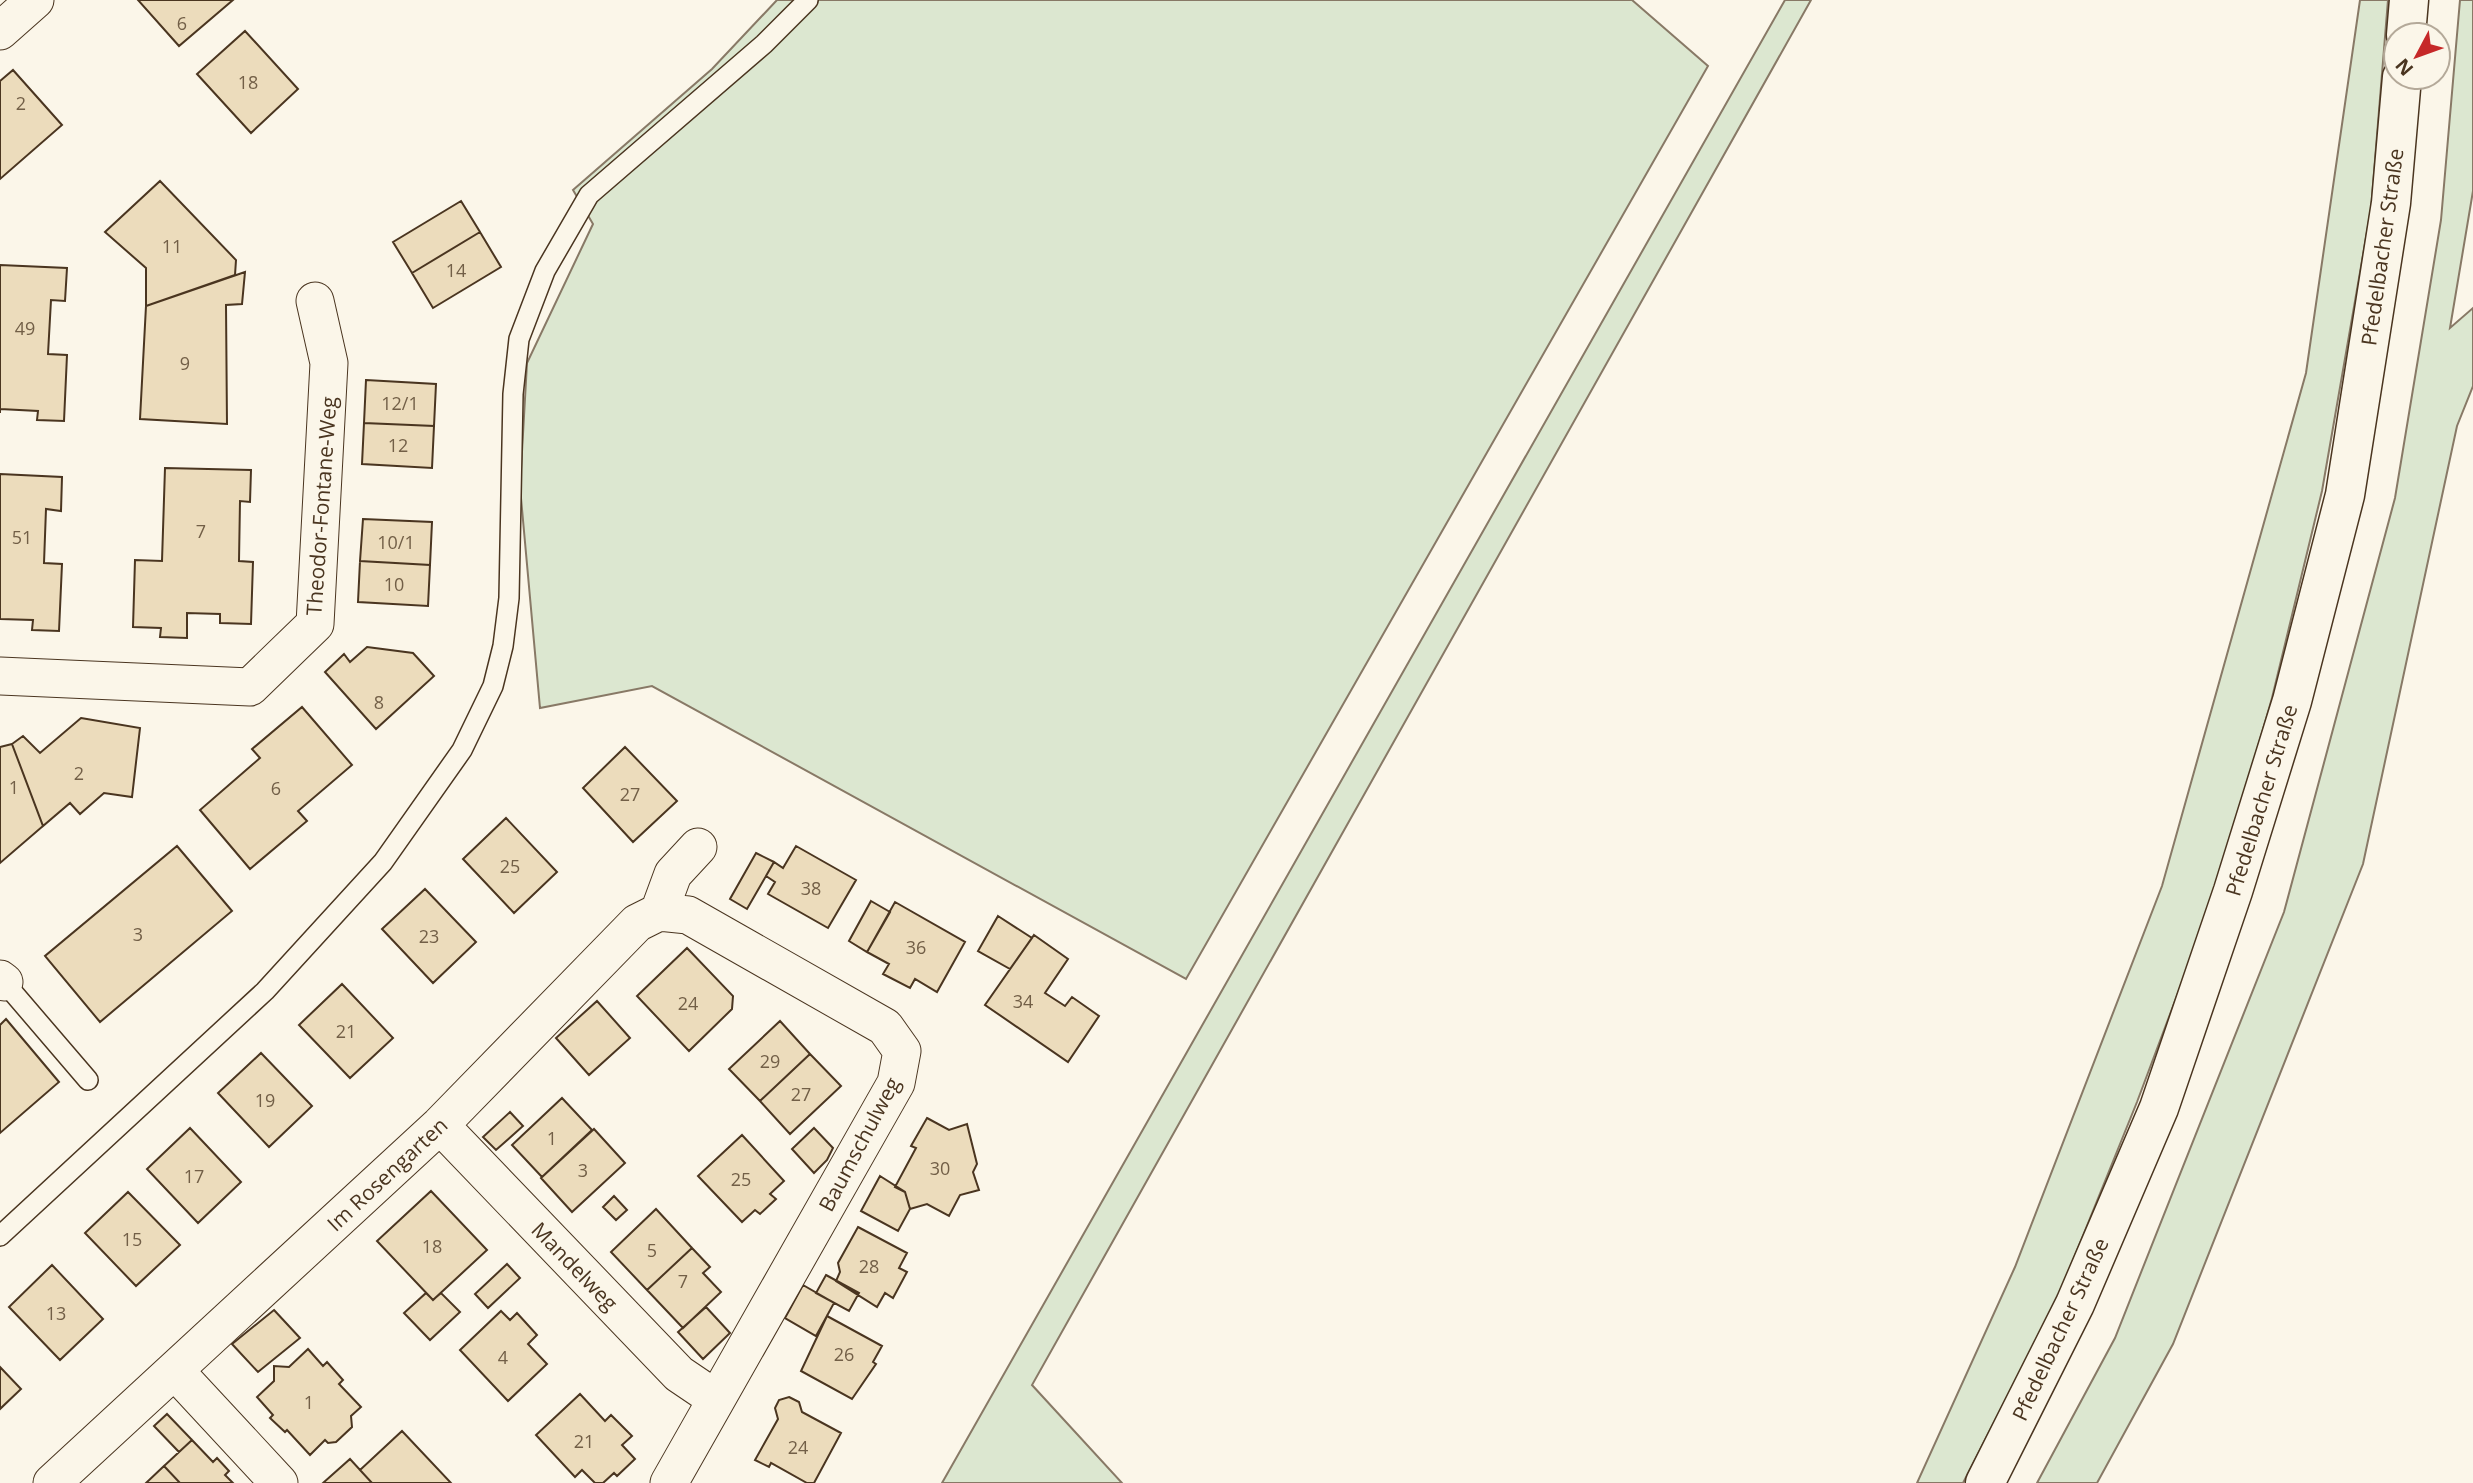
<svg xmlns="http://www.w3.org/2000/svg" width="2473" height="1483" viewBox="0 0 2473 1483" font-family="'Open Sans',sans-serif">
	<rect width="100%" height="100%" fill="#fbf6e9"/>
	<path fill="#dce7d0" stroke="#887966" stroke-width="2" d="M777 0H1632L1708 66 1186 979 652 686 540 708 520 487 527 363 593 224 573 190 712 69Z
		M1785 0H1811L1032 1385 1122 1483H942Z
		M2360 0H2388L2371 209 2322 491 2272 698 2216 892 2137 1102 2057 1300 1963 1483H1917L2015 1267 2162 886 2306 373Z
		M2460 0H2473V191L2450 328 2473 308V386L2457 426 2363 864 2173 1344 2097 1483H2037L2115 1338 2284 912 2395 498 2441 220Z"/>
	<path fill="#ecdcbc" stroke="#4a3520" stroke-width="2" d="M138 0H233L179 46Z
		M245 31 298 89 251 133 197 74Z
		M13 70 62 125 0 179V81Z
		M160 181 236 260 235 275 146 306V268L105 232Z
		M461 201 480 232 412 273 393 242Z
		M480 232 501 267 433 308 412 273Z
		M0 265 67 268 65 301 51 300 48 354 67 355 64 421 37 420 38 411 0 409V413Z
		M245 272 242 304 226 305 227 424 140 419 146 306Z
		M366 380 436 384 434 426 364 423Z
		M364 423 434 426 432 468 362 464Z
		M165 468 251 470 250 502 240 501 239 561 253 562 251 624 220 623V614L187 613V638L160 637 161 628 133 627 135 560 162 561Z
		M0 474 62 477 61 511 46 509 44 563 62 564 59 631 32 630 33 620 0 619Z
		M363 519 432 522 430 565 360 561Z
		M360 561 430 565 428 606 358 602Z
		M367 647 413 653 434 676 376 729 325 672 344 654 350 662Z
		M302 707 352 765 298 811 307 821 250 869 200 810 260 758 252 749Z
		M81 718 140 728 132 797 104 793 80 814 70 803 43 826 12 744 23 736 40 753Z
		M12 744 43 826 0 863V747Z
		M625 747 677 801 633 842 583 788Z
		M506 818 557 872 514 913 463 859Z
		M177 846 232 911 100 1022 45 956Z
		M796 846 856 880 828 928 768 894 775 882 766 876 774 862 783 868Z
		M756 853 774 862 747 909 730 899Z
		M425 889 476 942 433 983 382 929Z
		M871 901 890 912 867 952 849 941Z
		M895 902 965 942 937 992 915 979 910 988 883 974 889 964 867 952Z
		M998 916 1032 938 1010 969 978 951Z
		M1034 935 1068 959 1045 993 1065 1006 1072 997 1099 1016 1068 1062 985 1005Z
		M687 948 733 996 732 1009 689 1051 637 996Z
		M342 984 393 1038 350 1078 299 1025Z
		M597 1001 630 1038 589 1075 556 1038Z
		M6 1019 59 1082 0 1133V1025Z
		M780 1021 810 1054 760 1101 729 1069Z
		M261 1053 312 1106 269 1147 218 1093Z
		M810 1054 841 1086 790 1134 760 1101Z
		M562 1098 592 1130 542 1177 512 1145Z
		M510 1112 523 1126 496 1150 483 1137Z
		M927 1118 949 1130 967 1124 977 1164 973 1172 979 1190 960 1195 949 1216 927 1204 910 1209 905 1192 895 1187 916 1148 911 1146Z
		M190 1128 241 1182 198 1223 147 1169Z
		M814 1128 833 1148 827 1160 814 1173 792 1149Z
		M594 1129 625 1163 572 1212 541 1178Z
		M742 1135 784 1181 770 1194 776 1199 760 1214 755 1210 742 1222 698 1176Z
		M880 1176 905 1192 910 1209 898 1231 861 1211Z
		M431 1191 487 1250 433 1300 377 1241Z
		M128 1192 180 1245 136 1286 85 1233Z
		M614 1196 627 1210 616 1220 603 1207Z
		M656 1209 692 1248 647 1290 611 1252Z
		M858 1227 907 1253 899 1268 907 1272 893 1298 885 1293 877 1307 836 1281 840 1272 838 1263Z
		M692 1248 710 1267 703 1273 721 1292 683 1328 647 1290Z
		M507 1264 520 1278 488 1308 475 1294Z
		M52 1265 103 1319 60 1360 9 1307Z
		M826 1275 859 1293 849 1311 816 1293Z
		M803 1285 834 1303 816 1336 785 1318Z
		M426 1293 433 1300 441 1293 460 1312 430 1340 404 1313Z
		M706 1307 730 1333 703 1359 678 1332Z
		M274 1310 300 1338 258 1372 232 1344Z
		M501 1311 510 1320 517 1313 537 1335 528 1344 547 1364 508 1401 460 1350Z
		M827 1316 882 1346 873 1362 876 1364 852 1399 801 1371Z
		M308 1349 323 1366 327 1362 343 1380 339 1384 361 1407 351 1416 352 1427 336 1442 328 1443 325 1440 310 1455 287 1430 285 1432 270 1418 273 1415 257 1397 274 1381V1366L289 1367Z
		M0 1367 21 1389 0 1409Z
		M580 1394 605 1421 611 1415 632 1436 622 1445 635 1459 617 1476 614 1473 603 1483H595L582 1470 575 1477 536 1435Z
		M789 1397 799 1402 802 1412 841 1433 814 1483H807L771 1463 769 1467 755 1460 778 1419 775 1408 779 1400Z
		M167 1414 192 1440 179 1452 154 1426Z
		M402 1431 451 1483H372L360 1470Z
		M192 1440 213 1462 217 1458 229 1471 225 1475 233 1483H180L164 1466Z
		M350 1459 372 1483H323Z
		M164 1466 180 1483H146Z"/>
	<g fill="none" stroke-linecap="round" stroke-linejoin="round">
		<g stroke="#4a3520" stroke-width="22">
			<path id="lane" d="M4 982 88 1080
				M0 1236 265 991 383 862 462 750 493 686 503 646 509 598 513 394 519 339 545 271 589 195 764 44 808 0"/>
		</g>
		<g stroke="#4a3520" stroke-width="39">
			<path id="street" d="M0 31 35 0
				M0 676 250 687 315 624 329 363 315 301
				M659 912 688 915 885 1027 902 1051 896 1083 669 1483
				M0 979 4 982
				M440 1125 679 1374 716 1399
				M176 1372 279 1483
				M52 1483 440 1125 637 923 659 912 673 874 698 847"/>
		</g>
		<g stroke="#4a3520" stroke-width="41">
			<path id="secondary" d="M2406 35 2409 0
				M1985 1483 2075 1304 2159 1108 2233 891 2292 701 2345 495 2391 203 2402 77"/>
		</g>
		<use href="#lane" stroke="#fbf6e9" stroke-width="19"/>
		<use href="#street" stroke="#fbf6e9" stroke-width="37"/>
		<use href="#secondary" stroke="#fbf6e9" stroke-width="38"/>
	</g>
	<g text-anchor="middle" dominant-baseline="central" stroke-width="5" stroke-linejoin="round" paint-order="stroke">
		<g font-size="18" fill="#725f47">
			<text x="182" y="23">6</text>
			<text x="248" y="82">18</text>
			<text x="21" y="103">2</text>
			<text x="172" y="246">11</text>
			<text x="456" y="270">14</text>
			<text x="25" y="328">49</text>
			<text x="185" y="363">9</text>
			<text x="400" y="403">12/1</text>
			<text x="398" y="445">12</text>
			<text x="201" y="531">7</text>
			<text x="22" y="537">51</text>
			<text x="396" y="542">10/1</text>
			<text x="394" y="584">10</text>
			<text x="379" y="702">8</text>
			<text x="79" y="773">2</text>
			<text x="14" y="787">1</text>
			<text x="276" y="788">6</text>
			<text x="630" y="794">27</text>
			<text x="510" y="866">25</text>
			<text x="811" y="888">38</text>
			<text x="138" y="934">3</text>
			<text x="429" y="936">23</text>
			<text x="916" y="947">36</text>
			<text x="1023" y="1001">34</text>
			<text x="688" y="1003">24</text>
			<text x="346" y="1031">21</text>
			<text x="770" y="1061">29</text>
			<text x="801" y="1094">27</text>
			<text x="265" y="1100">19</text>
			<text x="552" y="1138">1</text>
			<text x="940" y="1168">30</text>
			<text x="583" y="1170">3</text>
			<text x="194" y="1176">17</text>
			<text x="741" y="1179">25</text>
			<text x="132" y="1239">15</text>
			<text x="432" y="1246">18</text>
			<text x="652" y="1250">5</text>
			<text x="869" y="1266">28</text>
			<text x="683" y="1281">7</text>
			<text x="56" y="1313">13</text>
			<text x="844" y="1354">26</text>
			<text x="503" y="1357">4</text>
			<text x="309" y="1402">1</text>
			<text x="584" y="1441">21</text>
			<text x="798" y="1447">24</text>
		</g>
		<g font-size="21" fill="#4a3520" stroke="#fbf6e9">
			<text transform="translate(2382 247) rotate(-82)">Pfedelbacher Straße</text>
			<text transform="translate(321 506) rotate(-86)">Theodor-Fontane-Weg</text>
			<text transform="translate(2261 800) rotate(-73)">Pfedelbacher Straße</text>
			<text transform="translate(859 1144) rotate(-62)">Baumschulweg</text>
			<text transform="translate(387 1174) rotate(-43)">Im Rosengarten</text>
			<text transform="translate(575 1266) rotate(46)">Mandelweg</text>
			<text transform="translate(2060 1329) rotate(-65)">Pfedelbacher Straße</text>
		</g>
	</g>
	<g transform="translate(2417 56) rotate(229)"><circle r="33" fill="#fbf6e9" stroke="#b4a999" stroke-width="2"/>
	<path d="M0-5L12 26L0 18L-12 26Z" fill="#c62828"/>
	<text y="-10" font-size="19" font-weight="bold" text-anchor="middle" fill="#4a3520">N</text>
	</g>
</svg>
